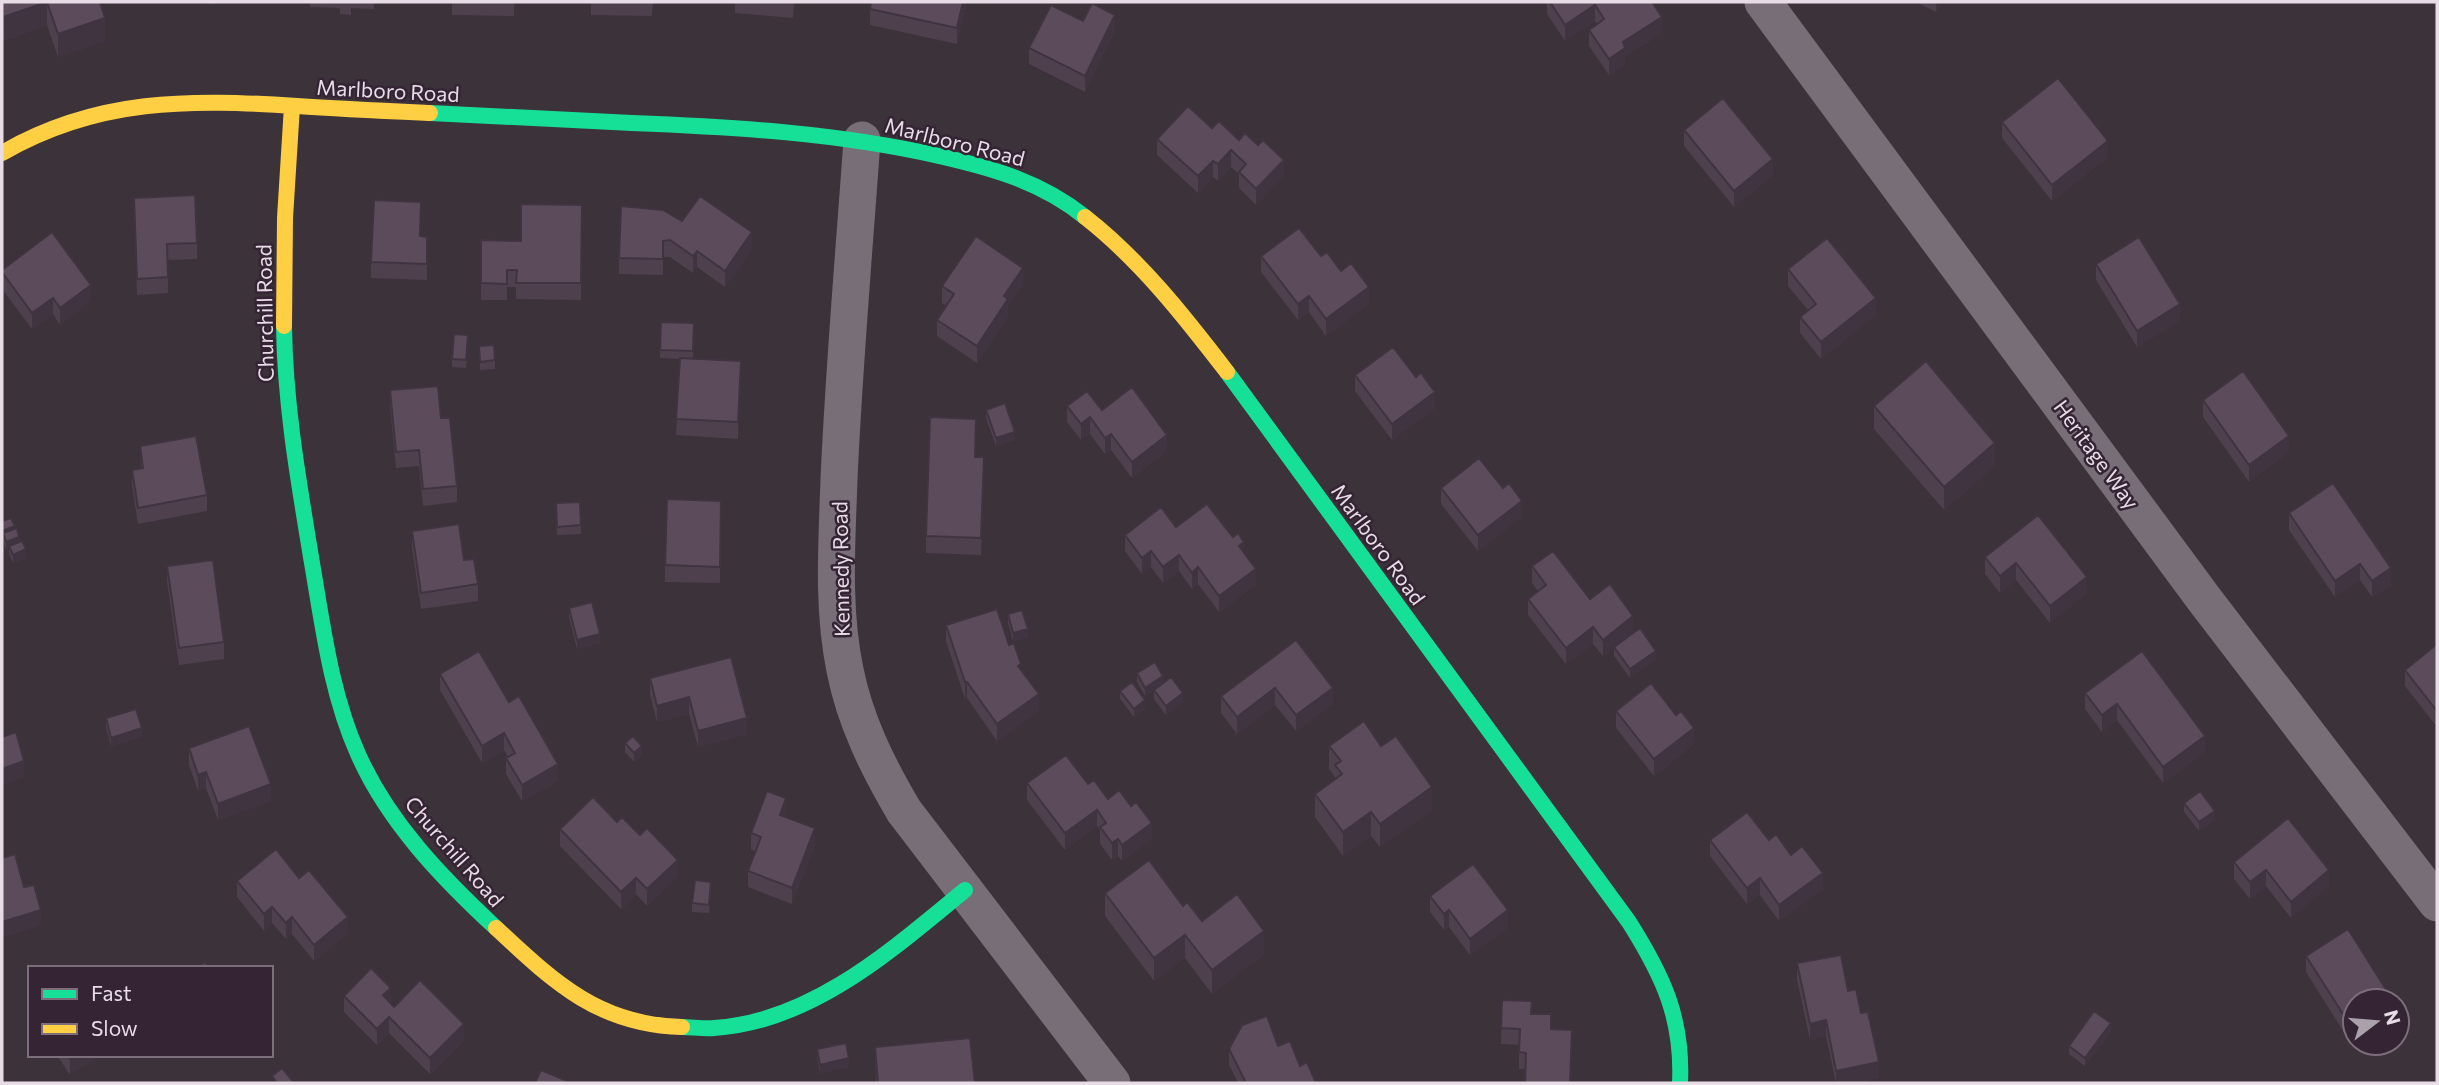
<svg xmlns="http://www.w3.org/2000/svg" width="2439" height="1085" viewBox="0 0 2439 1085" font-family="Commissioner,sans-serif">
	<rect width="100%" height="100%" fill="#3b323a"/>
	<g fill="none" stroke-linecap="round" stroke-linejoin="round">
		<path stroke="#786e77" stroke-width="37" d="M1763 2 2204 599 2437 903
			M862 140C854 253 844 366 839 479 837 543 832 607 845 670 855 721 878 767 904 811L1112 1083"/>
		<path stroke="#16e098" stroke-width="16" d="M430 113C498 117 565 120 632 123 735 127 838 133 939 156 992 168 1042 182 1085 217
			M284 326C285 406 299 484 312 563 323 627 331 694 358 754 388 822 442 878 496 928
			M1227 372 1629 922C1663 976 1683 1018 1680 1083
			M682 1027C692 1027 703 1029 714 1028 812 1022 893 949 965 890"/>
		<path stroke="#ffcf43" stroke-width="16" d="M2 153C97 98 190 99 297 106 341 109 386 111 430 113
			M1085 217C1140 260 1184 316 1227 372
			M284 326 285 218 292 106
			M496 928C553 981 598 1025 682 1027"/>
	</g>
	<path fill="#4f404e" d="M2 2H100L105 41 58 57 47 25 3 41Z
		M187 2H214V4Z
		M310 2H374V9L351 8V15L340 14V8L310 7Z
		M452 2H514V16L452 15Z
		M591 2H653L652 16 591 15Z
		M735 2H794L793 18 735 13Z
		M966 2 957 44 870 25V9Z
		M1547 2H1652L1662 33 1625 57V64L1609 75 1589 46V30L1597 24 1595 21 1565 41 1547 14Z
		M1916 2H1941L1936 12Z
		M1083 21 1115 31 1085 92 1029 64V48Z
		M2002 122 2108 157 2052 201 2002 138Z
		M1212 128 1239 140 1284 176 1256 205 1239 188V174L1231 167 1218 181 1213 177 1198 193 1157 155V139Z
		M1684 130 1773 175 1734 207 1684 146Z
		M134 198 197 243V259L168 260V293L137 295Z
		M582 205 581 300 516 299V287H507V300H481V240L521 241Z
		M421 218V236L427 253V280L371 278V262Z
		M682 221 752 249 725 287 697 267 693 273 670 257H663V275L619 274V258Z
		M1261 256H1321L1341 271 1369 303 1326 336 1309 312 1298 320 1261 272Z
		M2096 264 2180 320 2137 347 2096 280Z
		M1788 269 1876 315 1821 359 1800 333V317L1808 310 1788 286Z
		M2 270 91 301 60 325 53 314 32 329 2 289Z
		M1023 284 1008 306V316L977 363 937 336V320L947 306 942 303V286Z
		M661 322 694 323 693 358 741 377 738 439 676 435 680 359 660 358Z
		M468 343 466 368 452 367V359Z
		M479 346 495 360V369L480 370Z
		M1355 375 1416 377 1435 408 1392 440 1355 391Z
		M390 390 441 418 457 486V502L423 506 419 466 396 468 390 407Z
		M2203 400 2289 452 2249 482 2203 417Z
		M1067 406 1102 410 1167 451 1132 478 1111 450 1105 454 1090 434 1081 440 1067 422Z
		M1874 406 1995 466 1944 510 1874 429Z
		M986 410 1015 440 996 446 986 418Z
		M140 446 207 495V511L138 524 132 486V470L141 468Z
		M975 457 984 474 981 555 926 553V536Z
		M1441 488 1522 517 1478 551 1441 504Z
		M721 501 720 583 665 582V565Z
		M556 512 581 525V534L557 535Z
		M2289 513 2391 585 2372 597 2360 580 2335 597 2289 530Z
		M2038 515 2087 593 2050 623 2016 580 2000 593 1985 574V557Z
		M2 521 15 529 26 558 13 563 9 554V549L6 550 2 537Z
		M1176 527 1244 553 1256 585 1219 612 1198 584 1192 589 1179 571 1163 583 1151 567 1142 574 1125 551V535Z
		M412 531 464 560 478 584V601L421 609 412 548Z
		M167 566 224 642V659L179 665 167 582Z
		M1532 566 1590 599 1633 632 1603 656 1593 644 1566 664 1528 615V599L1538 591 1532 583Z
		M569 608 600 643 577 649 569 617Z
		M1008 614 1028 637 1013 641 1008 623Z
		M946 625 1009 645 1039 711 997 741 967 698 965 699 946 641Z
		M1296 640 1333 704 1296 731 1275 705 1237 734 1221 713V696Z
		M2437 644V727L2405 686V670Z
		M1614 647 1656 659 1630 678 1614 656Z
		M2142 651 2205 752 2163 783 2117 720 2102 732 2085 709V693Z
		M731 657 747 734 698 747 689 714 657 722 650 695V678Z
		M1137 673 1163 683 1183 702 1166 715 1154 699V690L1145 696 1137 682Z
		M440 674 509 702 558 781 522 801 506 774V758L508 757 504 750 482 763 440 690Z
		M1120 691 1145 709 1134 717 1120 699Z
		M1616 711 1676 715 1694 744 1654 776 1616 728Z
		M106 718 142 737 111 746 106 727Z
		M625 743 642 754 634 762 625 752Z
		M1329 746H1381L1432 810 1380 847 1371 836 1343 856 1315 817V794L1335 779V777L1329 769Z
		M189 748 271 801 218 820 206 788 198 791 189 765Z
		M1027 783 1088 784 1108 799 1152 839 1122 861 1118 856 1112 860 1100 844V830L1097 826 1065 850 1027 800Z
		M2184 803 2215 819 2199 831 2184 812Z
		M786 814 785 817 815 845 792 904 748 887V871L755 851 751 850V833Z
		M617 822 678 876 647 906 636 894 621 909 560 846V829Z
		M1710 840H1769L1791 855 1823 889 1779 921 1760 895 1747 904 1710 856Z
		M2234 862 2329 886 2291 918 2266 886 2250 899 2234 879Z
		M299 878 348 933 314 961 292 934 286 939 272 923 264 931 237 897V881Z
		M711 891 709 913 692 912V903Z
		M1105 893 1183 906 1202 921 1264 954 1212 994 1185 958 1154 981 1105 916Z
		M1430 896 1508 927 1470 955 1449 927 1444 930 1430 912Z
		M2306 956 2392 1001 2350 1042 2306 972Z
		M1797 963 1848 991 1861 1013 1879 1078 1854 1083H1836L1826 1036 1810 1040 1797 980Z
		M344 996 391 1003 394 1007 464 1040 430 1074 389 1033 377 1045 344 1012Z
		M1502 1000 1532 1014 1572 1046 1525 1069H1519V1045L1501 1044Z
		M2111 1032 2085 1066 2069 1054V1046Z
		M1278 1046 1300 1066 1316 1083H1238L1229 1065V1049Z
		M875 1047 975 1083H876Z
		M817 1049 849 1067 820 1073 817 1058Z
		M57 1055H101L70 1075Z"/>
	<path fill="#403440" d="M47 2V25L3 41V17Z
		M963 2H966L957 44V28Z
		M1936 2H1941L1936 12Z
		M1595 5V21L1565 41V25Z
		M1115 15V31L1085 92V76Z
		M1662 17V33L1625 57V64L1609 75V59L1623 42Z
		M105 18V41L58 57V34Z
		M2108 141V157L2052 201V185Z
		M1231 150V167L1218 181V164Z
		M1773 159V175L1734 207V191Z
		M1284 160V176L1256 205V189Z
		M1213 161V177L1198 193V176Z
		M752 232V249L725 287V271Z
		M697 251V267L693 273V256Z
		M1023 268V284L1008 306V316L977 363V346L1004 296Z
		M91 285V301L60 325V308Z
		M1369 287V303L1326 336V319Z
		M1309 296V312L1298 320V304Z
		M53 298V314L32 329V313Z
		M1876 298V315L1821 359V342Z
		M2180 304V320L2137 347V331Z
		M741 361V377L738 439V422Z
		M1435 392V408L1392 440V424Z
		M1090 417V434L1081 440V424Z
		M1015 432V440L996 446V438Z
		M1111 434V450L1105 454V438Z
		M1167 435V451L1132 478V462Z
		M2289 436V452L2249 482V465Z
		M1995 443V466L1944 510V487Z
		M1522 501V517L1478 551V535Z
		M15 526V535L3 533 2 539V531Z
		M19 537V545L9 546V549L6 550V542Z
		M1244 542V558L1239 546Z
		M26 549V558L13 563V555Z
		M1151 551V567L1142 574V558Z
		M1179 555V571L1163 583V567Z
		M2016 563V580L2000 593V576Z
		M2360 564V580L2335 597V581Z
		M1198 567V584L1192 589V573Z
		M2391 568V585L2372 597V581Z
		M1256 569V585L1219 612V596Z
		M2087 577V593L2050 623V606Z
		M1633 616V632L1603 656V640Z
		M1593 627V644L1566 664V648Z
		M1028 629V637L1013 641V633Z
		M600 634V643L577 649V640Z
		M1656 651V659L1630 678V669Z
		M1163 676V684L1145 696V688Z
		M965 682H967V698L965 699Z
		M1275 688V705L1237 734V717Z
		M1333 688V704L1296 731V715Z
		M1183 693V702L1166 715V706Z
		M1039 694V711L997 741V724Z
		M689 697V714L657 722V706Z
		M1145 700V709L1134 717V709Z
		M2117 704V720L2102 732V715Z
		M747 718V734L698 747V731Z
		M142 728V737L111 746V738Z
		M1694 728V744L1654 776V759Z
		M504 733V750L482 763V746Z
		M2205 736V752L2163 783V767Z
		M642 746V754L634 762V753Z
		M24 761V777L2 785V769Z
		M558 764V781L522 801V785Z
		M206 772V788L198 791V775Z
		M271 784V801L218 820V804Z
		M1432 787V810L1380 847V824Z
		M786 798V814L780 831V815Z
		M1097 810V826L1065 850V833Z
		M2215 811V819L2199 831V822Z
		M1371 812V836L1343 856V832Z
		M1152 823V839L1122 861V845Z
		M815 828V845L792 904V888Z
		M1118 839V856L1112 860V843Z
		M678 860V876L647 906V889Z
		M2266 870V886L2250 899V882Z
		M2329 870V886L2291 918V902Z
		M1823 873V889L1779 921V905Z
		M636 878V894L621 909V892Z
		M1760 878V895L1747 904V888Z
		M272 907V923L264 931V914Z
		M41 910V926L2 938V922Z
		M1449 910V927L1444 930V914Z
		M1508 910V927L1470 955V939Z
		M292 917V934L286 939V923Z
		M348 917V933L314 961V945Z
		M1264 931V954L1212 994V970Z
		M1185 935V958L1154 981V958Z
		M391 988V1004L383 995Z
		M389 1017V1033L377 1045V1029Z
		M1826 1020V1036L1810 1040V1024Z
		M2355 1022V1038L2350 1042V1025Z
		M2111 1023V1032L2085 1066V1058Z
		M464 1024V1040L430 1074V1058Z
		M76 1055H101L70 1075V1059Z
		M849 1058V1067L820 1073V1065Z
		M1879 1062V1078L1854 1083H1836V1071Z"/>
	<path fill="#5c4b5b" stroke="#403440" stroke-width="2" d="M2 2H100L105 18 58 34 47 2 3 17Z
		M871 2H963L957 28 870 9Z
		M1550 2H1652L1662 17 1623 42 1625 48 1609 59 1589 30 1604 19 1595 5 1565 25Z
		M1092 3 1115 15 1085 76 1029 48 1051 5 1083 21Z
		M2058 78 2108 141 2052 185 2002 122Z
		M1723 98 1773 159 1734 191 1684 130Z
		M1188 106 1212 128 1219 121 1239 140 1245 133 1258 145 1263 140 1284 160 1256 189 1239 172 1246 164 1231 150 1218 164 1213 161 1198 176 1157 139Z
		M195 195 197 243 167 244 168 277 137 279 134 198Z
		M700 196 752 232 725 271 697 251 693 256 670 240 663 241V259L619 258 621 206 663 210 682 221Z
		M374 200 421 202 420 236 427 237V264L371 262Z
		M521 204 582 205 581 283H516L517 270H507V284L481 283V240L521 241Z
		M1299 228 1321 256 1327 252 1341 271 1351 263 1369 287 1326 319 1309 296 1298 304 1261 256Z
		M52 232 91 285 60 308 53 298 32 313 2 272V270Z
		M976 236 1023 268 1004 296 1008 299 977 346 937 320 954 294 942 286Z
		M2139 237 2180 304 2137 331 2096 264Z
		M1827 238 1876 298 1821 342 1800 317 1816 304 1788 269Z
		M661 322 694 323 693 351 660 350Z
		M454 334 468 335 466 360 452 359Z
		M494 345 495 360 480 362 479 346Z
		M1393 347 1416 377 1421 373 1435 392 1392 424 1355 375Z
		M680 358 741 361 738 422 676 419Z
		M1926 361 1995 443 1944 487 1874 406Z
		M2243 371 2289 436 2249 465 2203 400Z
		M438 386 441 418H450L457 486 423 489 419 450 396 452 390 390Z
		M1132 387 1167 435 1132 462 1111 434 1105 438 1090 417 1081 424 1067 406 1087 391 1102 410Z
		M1005 403 1015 432 996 438 986 410Z
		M930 417 976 419 975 457H984L981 538 926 536Z
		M196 436 207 495 138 508 132 470 143 468 140 446Z
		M1479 458 1503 488 1509 483 1522 501 1478 535 1441 488Z
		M2333 483 2391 568 2372 581 2360 564 2335 581 2289 513Z
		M667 499 721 501 720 567 665 565Z
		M580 502 581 525 557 527 556 503Z
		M1207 504 1233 537 1238 533 1244 542 1239 546 1256 569 1219 596 1198 567 1192 573 1179 555 1163 567 1151 551 1142 558 1125 535 1161 507 1176 527Z
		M2038 515 2087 577 2050 606 2016 563 2000 576 1985 557Z
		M11 518 15 526 2 531V521Z
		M459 524 464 560 474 559 478 584 421 593 412 531Z
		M17 528 19 537 6 542 3 533Z
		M22 541 26 549 13 555 9 546Z
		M1553 551 1590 599 1610 584 1633 616 1603 640 1593 627 1566 648 1528 599 1546 585 1532 566Z
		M213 560 224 642 179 648 167 566Z
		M592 602 600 634 577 640 569 608Z
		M997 609 1009 645 1014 643 1021 664 1018 666 1039 694 997 724 967 682H965L946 625Z
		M1022 610 1028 629 1013 633 1008 614Z
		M1640 628 1656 651 1630 669 1614 647Z
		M1296 640 1333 688 1296 715 1275 688 1237 717 1221 696Z
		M2437 644V711L2405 670Z
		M479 651 509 702 519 696 558 764 522 785 506 758 515 753 504 733 482 746 440 674Z
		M2142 651 2205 736 2163 767 2117 704 2102 715 2085 693Z
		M731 657 747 718 698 731 689 697 657 706 650 678Z
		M1155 662 1163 676 1145 688 1137 673Z
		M1171 677 1183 693 1166 706 1154 690Z
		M1132 682 1145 700 1134 709 1120 691Z
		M1651 683 1676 715 1681 711 1694 728 1654 759 1616 711Z
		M136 709 142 728 111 738 106 718Z
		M1364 721 1381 746 1396 736 1432 787 1380 824 1371 812 1343 832 1315 794 1342 774 1335 765 1341 761 1329 746Z
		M249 726 271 784 218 804 206 772 198 775 189 748Z
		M16 732 24 761 2 769V737Z
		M633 736 642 746 634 753 625 743Z
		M1066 755 1088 784 1094 780 1108 799 1119 790 1131 806 1136 802 1152 823 1122 845 1118 839 1112 843 1100 827 1106 823 1097 810 1065 833 1027 783Z
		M767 791 786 798 780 815 815 828 792 888 748 871 761 837 751 833Z
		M2200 791 2215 811 2199 822 2184 803Z
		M593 797 617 822 622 817 640 835 647 828 678 860 647 889 636 878 621 892 560 829Z
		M1747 812 1769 840 1776 834 1791 855 1802 846 1823 873 1779 905 1760 878 1747 888 1710 840Z
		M2288 818 2329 870 2291 902 2266 870 2250 882 2234 862Z
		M276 849 299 878 309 870 348 917 314 945 292 917 286 923 272 907 264 914 237 881Z
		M15 854 24 887 34 885 41 910 2 922V858Z
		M1149 860 1183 906 1187 902 1202 921 1237 894 1264 931 1212 970 1185 935 1154 958 1105 893Z
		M1473 864 1508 910 1470 939 1449 910 1444 914 1430 896Z
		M695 880 711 882 709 905 692 903Z
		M2348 929 2392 999 2388 1001H2355V1022L2350 1025 2306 956Z
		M1841 955 1848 991 1856 989 1861 1013 1868 1012 1879 1062 1836 1071 1826 1020 1810 1024 1797 963Z
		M205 962 209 968H197Z
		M371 968 391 988 383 995 394 1007 420 980 464 1024 430 1058 389 1017 377 1029 344 996Z
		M1502 1000 1532 1001 1531 1014H1551V1029L1572 1030 1570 1083H1525L1526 1053 1519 1052 1520 1029 1501 1028Z
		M2094 1011 2111 1023 2085 1058 2069 1046Z
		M1267 1016 1278 1046 1290 1041 1300 1066 1307 1062 1316 1083H1246L1229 1049 1242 1025Z
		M970 1038 975 1083H878L875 1047Z
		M846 1043 849 1058 820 1065 817 1049Z
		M68 1055H76L70 1059Z
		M282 1068 294 1083H277L272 1076Z
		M541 1070 572 1083H535Z"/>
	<g text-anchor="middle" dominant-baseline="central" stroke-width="5" stroke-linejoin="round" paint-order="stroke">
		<g font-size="21" fill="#e8dde7" stroke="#352434">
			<text transform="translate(388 90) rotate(3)">Marlboro Road</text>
			<text transform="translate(955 141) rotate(14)">Marlboro Road</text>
			<text transform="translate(264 313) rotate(-91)">Churchill Road</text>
			<text transform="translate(2097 454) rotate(54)">Heritage Way</text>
			<text transform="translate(1379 544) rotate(54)">Marlboro Road</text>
			<text transform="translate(840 569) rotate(-91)">Kennedy Road</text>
			<text transform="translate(455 851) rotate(49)">Churchill Road</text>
		</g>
	</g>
	<rect width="2439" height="1085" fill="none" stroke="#e8dde7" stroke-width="7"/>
	<rect x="28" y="966" width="245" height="91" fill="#352434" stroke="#7d6e7c" stroke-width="2"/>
	<rect x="42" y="989" width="35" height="10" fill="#16e098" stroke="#7d6e7c" stroke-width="2"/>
	<text x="91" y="1001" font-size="21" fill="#e8dde7">Fast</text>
	<rect x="42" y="1024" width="35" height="10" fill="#ffcf43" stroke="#7d6e7c" stroke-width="2"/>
	<text x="91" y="1036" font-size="21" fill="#e8dde7">Slow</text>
	<g transform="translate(2376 1022) rotate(74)"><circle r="33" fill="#352434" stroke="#7d6e7c" stroke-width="2"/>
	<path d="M0-5L12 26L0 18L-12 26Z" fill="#aba1aa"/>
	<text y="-10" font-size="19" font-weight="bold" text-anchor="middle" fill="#e8dde7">N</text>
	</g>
</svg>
